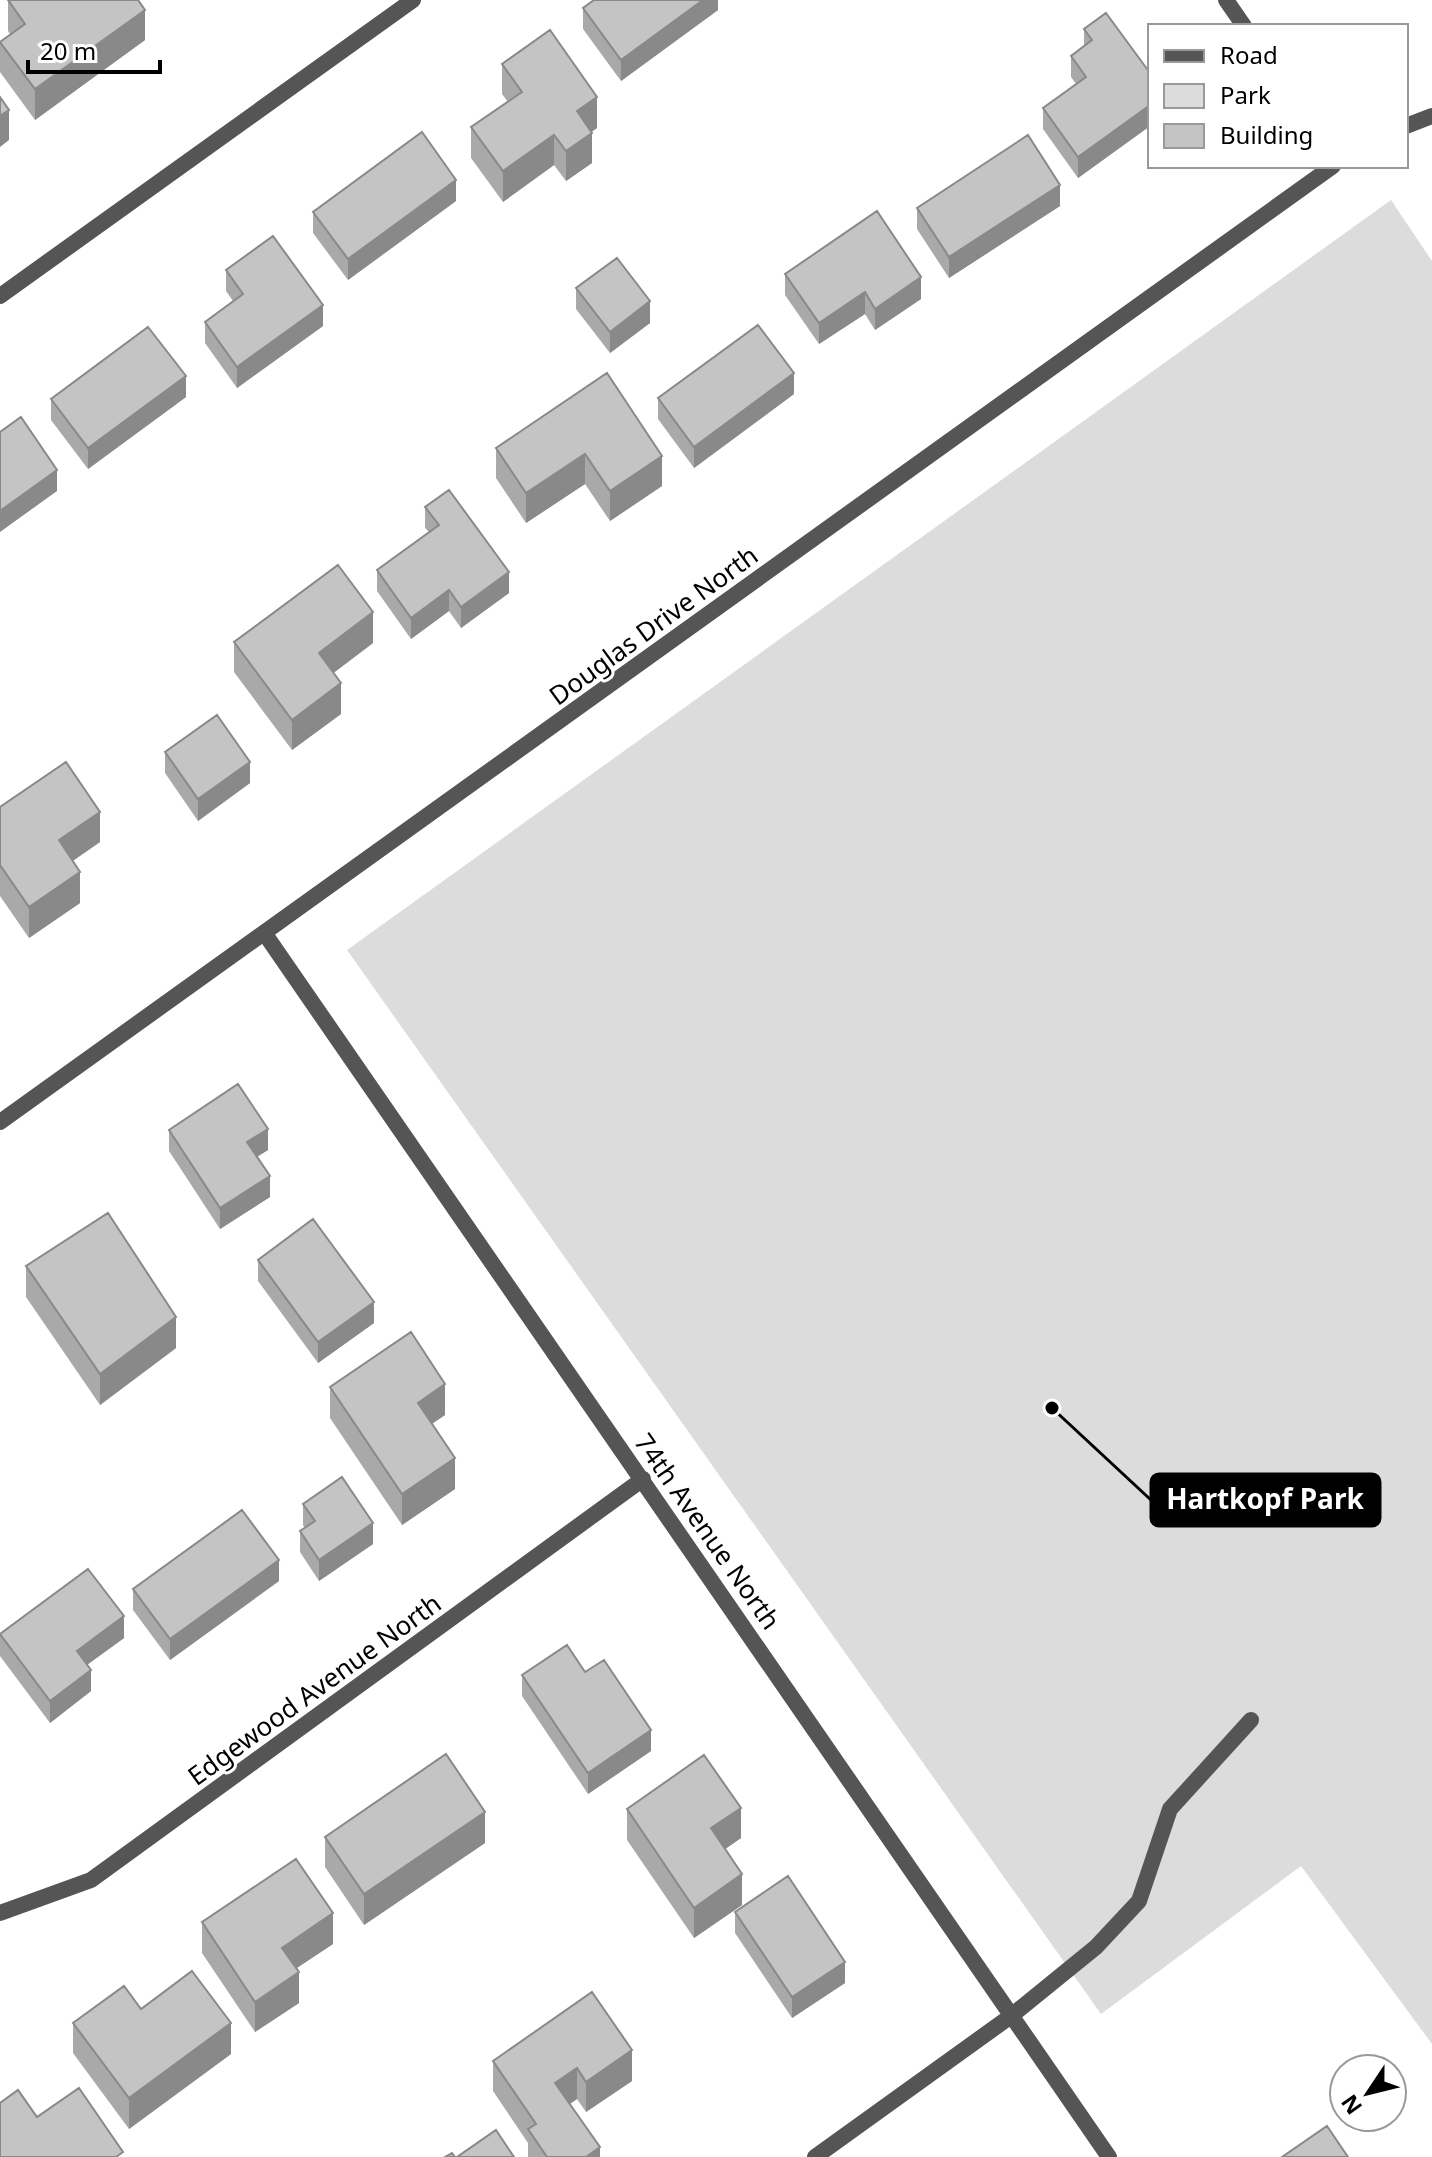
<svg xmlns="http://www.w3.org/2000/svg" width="1432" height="2157" viewBox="0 0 1432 2157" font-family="'Noto Sans',sans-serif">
	<rect width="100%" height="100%" fill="#fff"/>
	<path fill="#dcdcdc" d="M1391 200 1432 261V2044L1301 1866 1101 2014 347 950Z"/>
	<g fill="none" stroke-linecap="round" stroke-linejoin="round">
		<path stroke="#555" stroke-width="16" d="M1011 2016 1096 1947 1139 1901 1170 1809 1251 1720"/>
		<path stroke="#555" stroke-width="16" d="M1226 0 1244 26
			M1406 126 1432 116
			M0 296 413 0
			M265 934 1109 2157
			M0 1122 1333 166
			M0 1913 91 1880 643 1479
			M815 2157 1011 2016"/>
	</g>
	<path fill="#a9a9a9" d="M8 0 145 40 35 120 0 72V42L10 34 8 31Z
		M718 0V10L621 81 583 29V8Z
		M1084 29 1150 73V126L1078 178 1043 129V108L1076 84 1071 77V56L1084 46Z
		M502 64 597 128 591 132 592 163 566 181 554 165 503 202 471 158V127L508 102 502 94Z
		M456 201 348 280 313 233V212Z
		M1060 206 949 278 917 229V208Z
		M226 270 323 326 237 388 205 343V322L233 301 226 291Z
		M785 274 921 299 875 330 865 314 819 344 785 295Z
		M576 288 650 323 610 353 576 309Z
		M607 373 662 486 610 521 585 484 526 523 496 478V448Z
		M794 394 694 468 658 419V398Z
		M186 397 88 469 51 420V399Z
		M425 507 509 593 461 628 449 611 411 639 377 591V570L429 532 425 528Z
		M234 642 373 643 333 673 341 714 292 750 234 672Z
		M165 752 250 783 198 821 165 773Z
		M0 807 100 842 73 861 80 903 29 938 0 896Z
		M169 1130 268 1150 256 1157 270 1197 220 1229 169 1151Z
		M258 1260 374 1323 318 1363 258 1281Z
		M26 1266 176 1348 100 1405 26 1297Z
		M330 1387 445 1415 432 1424 455 1489 402 1525 330 1418Z
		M303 1504 373 1544 319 1581 300 1552V1531L305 1528 303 1525Z
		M279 1581 170 1660 133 1610V1589Z
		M0 1634 124 1638 87 1665 91 1691 50 1723 0 1656Z
		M585 1672 651 1751 588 1794 522 1696V1675Z
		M627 1809 741 1838 725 1849 742 1905 694 1938 627 1840Z
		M325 1837 485 1843 364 1925 325 1867Z
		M735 1912 845 1983 792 2018 735 1933Z
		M202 1922 333 1944 296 1968 299 2003 255 2032 202 1953Z
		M592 1992 632 2081 586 2112 577 2099 570 2104 600 2157H528V2143L493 2091V2061Z
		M141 2009 231 2054 129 2129 73 2053V2023Z"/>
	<path fill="#898989" d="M703 0H718V10L621 81V60Z
		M145 10V40L35 120V89Z
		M597 97V128L577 142V111Z
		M1150 105V126L1078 178V157Z
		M9 110V140L0 147V116Z
		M592 133V163L566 181V151Z
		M554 135V165L503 202V171Z
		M456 180V201L348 280V259Z
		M1060 185V206L949 278V257Z
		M921 277V299L875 330V309Z
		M865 292V314L819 344V323Z
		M650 301V323L610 353V332Z
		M323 305V326L237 388V367Z
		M794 373V394L694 468V447Z
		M186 376V397L88 469V448Z
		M585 454V484L526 523V493Z
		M662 456V486L610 521V491Z
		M57 470V491L0 532V511Z
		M509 572V593L461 628V607Z
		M449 590V611L411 639V618Z
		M373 612V643L319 684V653Z
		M341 683V714L292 750V720Z
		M250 762V783L198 821V799Z
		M100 812V842L59 870V840Z
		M80 872V903L29 938V907Z
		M268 1129V1150L247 1163V1142Z
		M270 1176V1197L220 1229V1208Z
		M374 1302V1323L318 1363V1342Z
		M176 1317V1348L100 1405V1374Z
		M445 1384V1415L418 1433V1403Z
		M455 1458V1489L402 1525V1494Z
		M373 1523V1544L319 1581V1560Z
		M279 1560V1581L170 1660V1639Z
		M124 1616V1638L77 1672V1651Z
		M91 1670V1691L50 1723V1701Z
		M651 1730V1751L588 1794V1773Z
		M741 1808V1838L711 1859V1828Z
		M485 1812V1843L364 1925V1894Z
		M742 1874V1905L694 1938V1908Z
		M333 1913V1944L282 1978V1948Z
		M845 1962V1983L792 2018V1997Z
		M299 1972V2003L255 2032V2002Z
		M231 2023V2054L129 2129V2098Z
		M632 2050V2081L586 2112V2082Z
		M577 2068V2099L555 2114V2083Z
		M600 2147V2157H586Z"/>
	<path fill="#c4c4c4" stroke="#898989" stroke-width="2" d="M8 0H138L145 10 35 89 0 42 25 24Z
		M594 0H703L621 60 583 8Z
		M1106 13 1150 73V105L1078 157 1043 108 1086 77 1071 56 1092 40 1084 29Z
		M550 30 597 97 577 111 592 133 566 151 554 135 503 171 471 127 522 92 502 64Z
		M0 97 9 110 0 116Z
		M422 132 456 180 348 259 313 212Z
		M1028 135 1060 185 949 257 917 208Z
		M877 211 921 277 875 309 865 292 819 323 785 274Z
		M273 236 323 305 237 367 205 322 243 294 226 270Z
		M617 258 650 301 610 332 576 288Z
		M758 325 794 373 694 447 658 398Z
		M148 327 186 376 88 448 51 399Z
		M607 373 662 456 610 491 585 454 526 493 496 448Z
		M21 417 57 470 0 511V432Z
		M449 490 509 572 461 607 449 590 411 618 377 570 439 525 425 507Z
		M338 565 373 612 319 653 341 683 292 720 234 642Z
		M217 715 250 762 198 799 165 752Z
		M66 762 100 812 59 840 80 872 29 907 0 865V807Z
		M238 1084 268 1129 247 1142 270 1176 220 1208 169 1130Z
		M108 1213 176 1317 100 1374 26 1266Z
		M313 1219 374 1302 318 1342 258 1260Z
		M411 1332 445 1384 418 1403 455 1458 402 1494 330 1387Z
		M342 1477 373 1523 319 1560 300 1531 315 1521 303 1504Z
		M242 1510 279 1560 170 1639 133 1589Z
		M88 1569 124 1616 77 1651 91 1670 50 1701 0 1634Z
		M567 1645 585 1672 604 1660 651 1730 588 1773 522 1675Z
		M446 1754 485 1812 364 1894 325 1837Z
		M704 1755 741 1808 711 1828 742 1874 694 1908 627 1809Z
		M296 1859 333 1913 282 1948 299 1972 255 2002 202 1922Z
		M788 1876 845 1962 792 1997 735 1912Z
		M192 1971 231 2023 129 2098 73 2023 124 1986 141 2009Z
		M592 1992 632 2050 586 2082 577 2068 555 2083 600 2147 586 2157H547L528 2129 536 2124 493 2061Z
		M79 2088 123 2152 116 2157H0V2103L18 2090 37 2117Z
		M1327 2126 1348 2157H1282Z
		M496 2130 514 2157H457Z
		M452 2153 455 2157H445Z"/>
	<g text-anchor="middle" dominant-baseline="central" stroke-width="6" stroke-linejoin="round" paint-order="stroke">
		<g font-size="26" fill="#000" stroke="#fff">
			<text transform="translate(653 625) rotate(-36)">Douglas Drive North</text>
			<text transform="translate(708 1531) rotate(55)">74th Avenue North</text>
			<text transform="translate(314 1689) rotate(-36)">Edgewood Avenue North</text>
		</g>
	</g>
	<path fill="none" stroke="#000" stroke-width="3" d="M1052 1408L1151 1500"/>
	<circle fill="#000" stroke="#fff" stroke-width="3" cx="1052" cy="1408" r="8"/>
	<rect fill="#000" stroke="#000" stroke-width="3" x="1151" y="1474" width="229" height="52" rx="8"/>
	<g font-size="28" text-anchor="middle" font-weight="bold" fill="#fff">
		<text x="1265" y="1509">Hartkopf Park</text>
	</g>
	<rect x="1148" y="24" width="260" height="144" fill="#ffffff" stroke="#999999" stroke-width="2"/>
	<rect x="1164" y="50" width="40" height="12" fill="#555555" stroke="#999999" stroke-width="2"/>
	<text x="1220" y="64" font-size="24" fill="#000000">Road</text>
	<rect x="1164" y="84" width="40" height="24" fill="#dcdcdc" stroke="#999999" stroke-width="2"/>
	<text x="1220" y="104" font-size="24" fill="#000000">Park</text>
	<rect x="1164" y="124" width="40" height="24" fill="#c4c4c4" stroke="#999999" stroke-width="2"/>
	<text x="1220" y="144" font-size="24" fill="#000000">Building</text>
	<g transform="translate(1368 2093) rotate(235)"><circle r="38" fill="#ffffff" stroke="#999999" stroke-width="2"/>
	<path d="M0-6L14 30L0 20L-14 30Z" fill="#000000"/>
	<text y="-12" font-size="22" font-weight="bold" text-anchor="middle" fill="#000000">N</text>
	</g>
	<path d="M28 60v12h132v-12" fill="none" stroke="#000000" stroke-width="4"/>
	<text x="40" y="60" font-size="24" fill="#000000" stroke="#ffffff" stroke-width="6" paint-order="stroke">20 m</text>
</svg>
